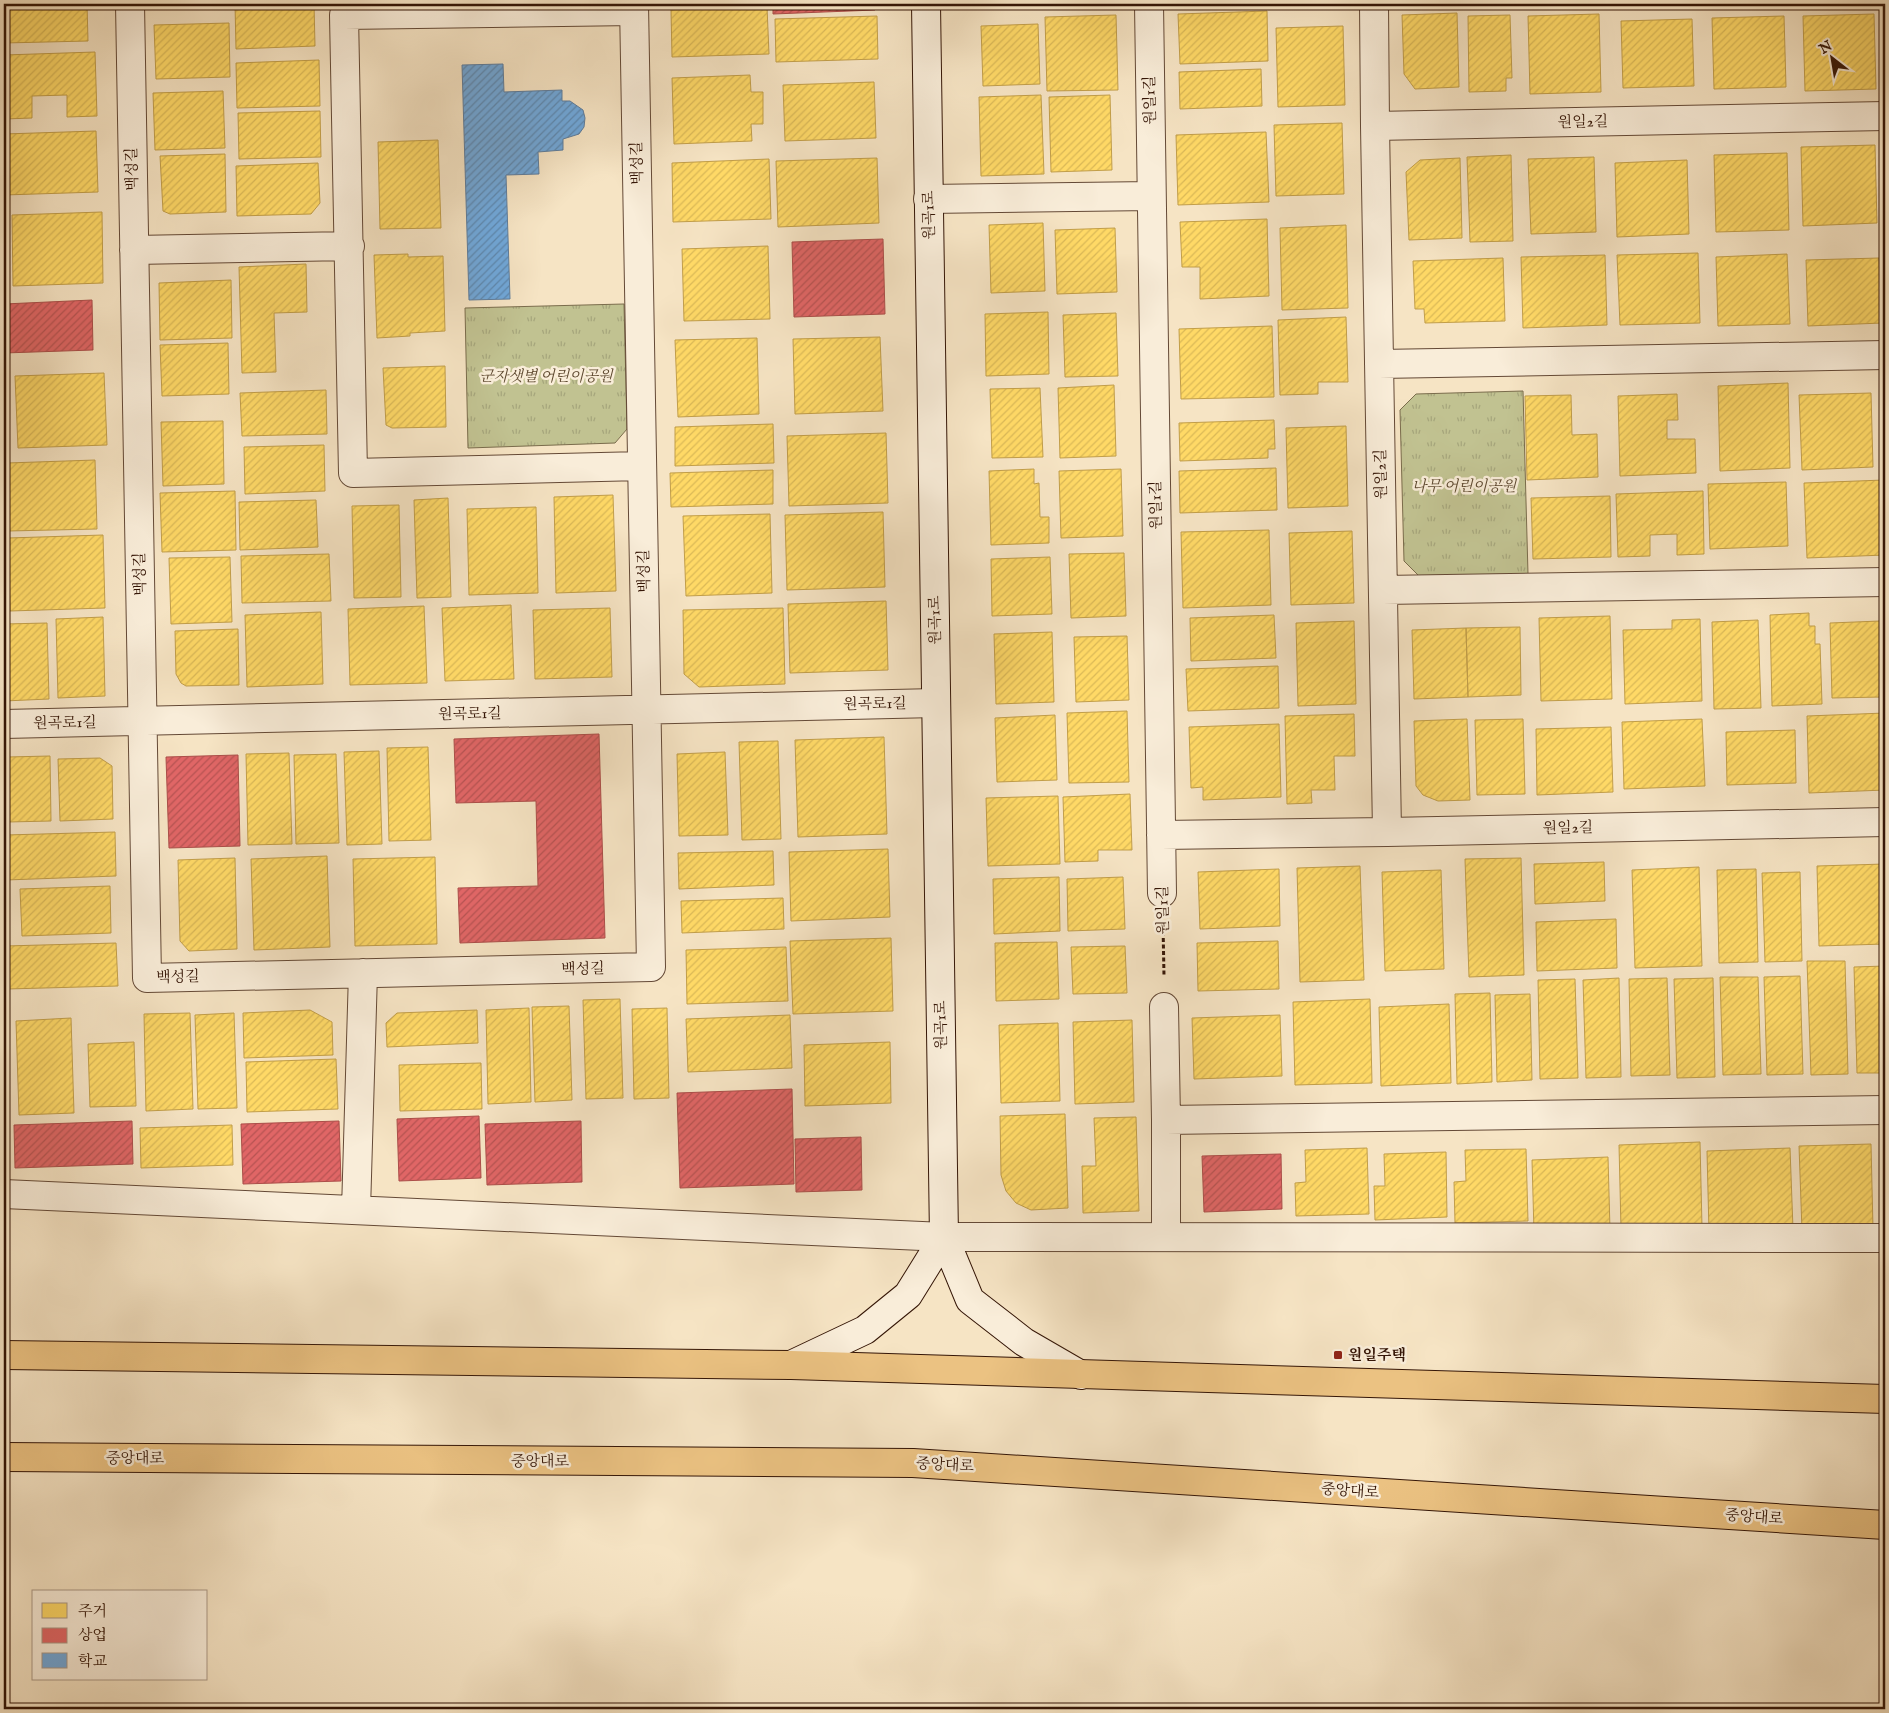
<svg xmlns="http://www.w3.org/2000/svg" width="1889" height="1713" viewBox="0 0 1889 1713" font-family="'IM FELL English','Noto Serif KR',serif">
	<defs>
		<pattern id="grass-tufts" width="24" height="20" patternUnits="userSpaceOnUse" patternTransform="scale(1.25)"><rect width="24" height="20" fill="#c1c291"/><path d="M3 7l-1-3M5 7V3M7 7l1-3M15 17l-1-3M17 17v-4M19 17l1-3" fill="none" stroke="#a6a67c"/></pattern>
		<pattern id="homes-hatch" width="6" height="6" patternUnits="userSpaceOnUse" patternTransform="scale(1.25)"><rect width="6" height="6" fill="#ffd966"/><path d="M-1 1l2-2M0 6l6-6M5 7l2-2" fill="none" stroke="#dbb957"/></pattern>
		<pattern id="shops-hatch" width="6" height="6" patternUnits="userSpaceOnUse" patternTransform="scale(1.25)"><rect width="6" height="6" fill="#e06666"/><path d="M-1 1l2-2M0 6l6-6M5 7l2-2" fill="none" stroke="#b65352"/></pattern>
		<pattern id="schools-hatch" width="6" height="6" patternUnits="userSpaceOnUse" patternTransform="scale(1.25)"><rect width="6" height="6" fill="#6fa8dc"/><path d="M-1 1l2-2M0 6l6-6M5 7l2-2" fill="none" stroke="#5c88b0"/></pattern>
	</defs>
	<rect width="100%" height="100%" fill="#f6e4c4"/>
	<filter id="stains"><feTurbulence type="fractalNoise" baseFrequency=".004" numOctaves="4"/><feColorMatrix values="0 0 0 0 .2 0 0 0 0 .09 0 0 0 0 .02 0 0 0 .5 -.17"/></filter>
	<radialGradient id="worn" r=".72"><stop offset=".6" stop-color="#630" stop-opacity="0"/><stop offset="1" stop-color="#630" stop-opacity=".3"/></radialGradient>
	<path fill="url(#grass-tufts)" stroke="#7a6c4c" d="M624 304 627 429 615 443 468 448 465 308Z
		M1523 391 1528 574 1420 577 1404 561 1400 410 1416 394Z"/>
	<path fill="url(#homes-hatch)" stroke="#c29e49" d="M4 4H87L88 41 4 43Z
		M158 4H225V6L158 8Z
		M235 4H314L315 46 236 49Z
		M1190 4H1264L1190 6Z
		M767 7 769 54 672 57 671 10Z
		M1267 11 1268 61 1180 64 1178 14Z
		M1457 13 1459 87 1415 89 1404 74 1402 15Z
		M1599 14 1601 92 1530 94 1528 16Z
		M1874 14 1876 89 1805 91 1803 16Z
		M1116 15 1118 90 1047 91 1045 17Z
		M1510 15 1512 78H1506V91L1469 92 1468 16Z
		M877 16 878 59 776 62 775 19Z
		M1784 16 1786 87 1714 89 1712 18Z
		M1692 19 1694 86 1623 88 1621 21Z
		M229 23 230 77 156 79 154 25Z
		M1038 24 1040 84 983 86 981 26Z
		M1343 26 1345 105 1278 107 1276 28Z
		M95 52 97 116 67 117V95L32 96V118L4 119V55Z
		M319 60 320 106 237 108 236 63Z
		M1261 69 1262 106 1180 109 1179 72Z
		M750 75 751 92H763V124H751L752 141 674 144 672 78Z
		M874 82 876 138 785 141 783 85Z
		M223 91 225 148 155 150 153 93Z
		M1041 95 1044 174 981 176 979 97Z
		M1110 95 1112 170 1051 172 1049 97Z
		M320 111 321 157 239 159 238 113Z
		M1342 123 1344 194 1276 196 1274 125Z
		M96 131 98 192 4 195V134Z
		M1266 132 1269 202 1178 205 1176 135Z
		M438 140 441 228 380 229 378 142Z
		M1875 145 1877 223 1803 226 1801 147Z
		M1787 153 1789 230 1716 232 1714 155Z
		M225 154 226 212 170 214 163 211 160 156Z
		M1511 155 1513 241 1470 242 1467 157Z
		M1594 157 1596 232 1531 234 1528 159Z
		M877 158 879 223 778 227 776 161Z
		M1460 158 1462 238 1409 240 1406 172 1420 160Z
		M769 159 771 219 673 222 672 163Z
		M1687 160 1689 234 1617 237 1615 163Z
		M318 163 320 203 311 214 237 216 236 166Z
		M102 212 103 283 13 286 12 215Z
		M1267 219 1269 296 1200 299V267H1182L1180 222Z
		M1043 223 1045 291 991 293 989 225Z
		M1346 225 1348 308 1282 310 1280 228Z
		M1115 228 1117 292 1057 294 1055 230Z
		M768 246 770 319 684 321 682 249Z
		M1698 253 1700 323 1620 325 1617 255Z
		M408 254V257L443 256 445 331 410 333V336L377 338 374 255Z
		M1787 254 1790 324 1718 326 1716 257Z
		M1605 255 1607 325 1523 328 1521 257Z
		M1503 258 1505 321 1425 323 1424 309H1415L1413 261Z
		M1879 258 1882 323 1808 326 1806 260Z
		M306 264 307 312 274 313 276 372 242 373 239 267Z
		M231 280 232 338 160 340 159 283Z
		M1048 312 1049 374 986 376 985 314Z
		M1116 313 1118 376 1065 377 1063 315Z
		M1346 317 1348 382H1318V394L1280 395 1278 320Z
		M1272 326 1274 397 1181 399 1179 329Z
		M880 337 883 411 795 414 793 339Z
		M757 338 759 414 678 417 675 340Z
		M228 343 229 394 162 396 160 345Z
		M445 366 446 427 392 428 386 425 383 368Z
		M104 373 107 445 18 448 15 376Z
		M1788 383 1790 468 1720 471 1718 386Z
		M1114 385 1116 456 1060 458 1058 388Z
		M1040 388 1043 457 992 458 990 389Z
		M326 390 327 434 242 436 240 393Z
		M1871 393 1873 467 1802 470 1799 395Z
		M1677 394 1678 420H1667V439H1695L1696 473 1620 476 1618 396Z
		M1571 395 1572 435 1597 434 1598 477 1527 480 1525 396Z
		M1274 420 1275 449H1268V458L1180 461 1179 423Z
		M223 421 224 484 163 486 161 422Z
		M773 424 774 463 675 466V427Z
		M1346 426 1348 506 1288 508 1286 428Z
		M886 433 888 503 789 506 787 436Z
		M324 445 325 491 245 494 244 447Z
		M95 460 97 529 8 531 7 463Z
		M1276 468 1277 510 1180 513 1179 471Z
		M1034 469V484L1039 483 1040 517H1049V543L991 545 989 471Z
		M1121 469 1123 536 1061 538 1059 471Z
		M773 470V504L671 507 670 473Z
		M1884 480 1885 555 1807 558 1804 483Z
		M1786 482 1788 546 1710 549 1708 484Z
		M235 491 236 550 162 552 160 493Z
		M1703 491 1704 554 1677 555V534L1650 535V556L1618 557 1616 494Z
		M613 495 616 591 556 593 554 497Z
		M1610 496 1611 557 1533 559 1531 498Z
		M448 498 451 597 417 598 414 500Z
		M316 500 318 547 240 550 239 502Z
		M399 505 401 597 354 598 352 506Z
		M536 507 538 593 469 595 467 509Z
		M883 512 885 587 787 590 785 515Z
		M770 514 772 593 686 596 683 516Z
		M1269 530 1271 605 1183 608 1181 532Z
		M1352 531 1354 603 1291 605 1289 533Z
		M103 535 105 608 10 611 8 538Z
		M1124 553 1126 616 1071 618 1069 554Z
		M329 554 331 601 242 603 241 556Z
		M230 557 232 622 171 624 169 558Z
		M1050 557 1052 614 992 616 991 559Z
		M886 601 888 670 790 673 788 604Z
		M511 605 514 679 445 681 442 608Z
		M424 606 427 683 350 685 348 609Z
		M610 608 612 677 535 679 533 610Z
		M783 608 785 684 699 687 684 674 683 610Z
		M321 612 323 684 247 687 245 615Z
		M1809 613V626H1815V644H1820L1822 704 1772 706 1770 615Z
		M1274 615 1276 658 1191 661 1190 618Z
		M1610 616 1612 699 1541 701 1539 618Z
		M103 617 105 696 58 698 56 619Z
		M1700 619 1702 701 1625 704 1623 630 1672 629V620Z
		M1758 620 1761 708 1714 709 1712 622Z
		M1354 621 1356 704 1298 706 1296 623Z
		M1880 621 1882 697 1832 698 1830 623Z
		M47 623 49 699 4 701V624Z
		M1520 627 1521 695 1468 697 1466 628Z
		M1466 628 1468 697 1414 699 1412 630Z
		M238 629 239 685 186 686 181 683 176 674 175 631Z
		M1052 632 1054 702 996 704 994 634Z
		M1127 636 1129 700 1076 702 1074 637Z
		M1278 666 1279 708 1188 711 1186 669Z
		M1127 711 1129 782 1069 783 1067 713Z
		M1885 713V790L1809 793 1807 716Z
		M1354 714 1355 756H1334L1335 790H1311L1312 803 1287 804 1285 716Z
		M1055 715 1057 780 997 782 995 718Z
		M1467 719 1470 800 1438 801 1423 795 1416 786 1414 721Z
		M1523 719 1525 794 1477 795 1475 720Z
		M1702 719 1705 786 1624 789 1622 722Z
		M1279 724 1281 797 1203 800V787L1191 788 1189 727Z
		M1611 727 1613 792 1537 795 1536 729Z
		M1795 730 1796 783 1727 785 1726 732Z
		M884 737 887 834 798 837 795 740Z
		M778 741 781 839 742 840 739 742Z
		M428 747 431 840 389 841 387 748Z
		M379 751 382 844 347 845 344 752Z
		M725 752 728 835 679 836 677 754Z
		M289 753 292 844 248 845 246 754Z
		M336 754 339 843 296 844 294 755Z
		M50 756 51 821 8 822 7 757Z
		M100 758 112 766 113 819 60 821 58 759Z
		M1130 794 1132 850H1098V861L1065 862 1063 797Z
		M1058 796 1060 864 988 866 986 798Z
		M115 832 116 876 6 880 5 835Z
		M888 849 890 917 791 921 789 852Z
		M773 851 774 885 679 889 678 853Z
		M327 856 330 947 254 950 251 859Z
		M435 857 437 944 355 946 353 859Z
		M235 858 237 949 189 951 180 941 178 860Z
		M1521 858 1524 975 1469 977 1465 859Z
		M1604 862 1605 901 1535 904 1534 864Z
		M1885 864V944L1819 946 1817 866Z
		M1360 866 1364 980 1300 982 1297 868Z
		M1699 867 1702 966 1635 968 1632 870Z
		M1279 869 1280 926 1200 929 1198 872Z
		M1756 869 1758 962 1719 963 1717 870Z
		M1441 870 1444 969 1385 971 1382 872Z
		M1800 872 1802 961 1765 962 1762 873Z
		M1059 877 1060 931 994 934 993 879Z
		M1123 877 1125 929 1068 931 1067 879Z
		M110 886 111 933 22 936 20 889Z
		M783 898 784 929 682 933 681 901Z
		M1616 919 1617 968 1537 971 1536 922Z
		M891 938 893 1011 793 1014 790 941Z
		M1278 941 1279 989 1198 991 1197 943Z
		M1057 942 1059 999 996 1001 995 943Z
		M116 943 118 986 7 989 5 946Z
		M1125 946 1127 993 1073 994 1071 947Z
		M786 947 788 1001 687 1004 686 950Z
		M1807 961H1845L1848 1074 1811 1075Z
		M1885 966V1073H1857L1854 967Z
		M1800 976 1803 1074 1767 1075 1764 977Z
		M1720 977H1758L1761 1074 1723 1075Z
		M1619 978 1621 1077 1586 1078 1583 980Z
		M1667 978 1670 1075 1631 1076 1629 979Z
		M1713 978 1715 1077 1677 1078 1674 979Z
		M1575 979 1578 1078 1540 1079 1538 980Z
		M1490 993 1492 1082 1457 1084 1455 994Z
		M1530 994 1532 1080 1497 1082 1495 995Z
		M620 999 623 1098 586 1099 583 1000Z
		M1370 999 1372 1083 1295 1085 1293 1002Z
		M1449 1004 1451 1083 1381 1086 1379 1007Z
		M569 1006 572 1100 535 1102 532 1007Z
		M529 1008 531 1102 488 1104 486 1010Z
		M667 1008 669 1098 634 1099 632 1009Z
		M310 1010 332 1022 333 1055 244 1058 243 1013Z
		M477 1010 478 1043 387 1047 386 1023 397 1013Z
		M190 1013 193 1109 146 1111 144 1014Z
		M234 1013 237 1108 198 1109 195 1015Z
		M790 1015 792 1068 688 1072 686 1019Z
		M1280 1015 1282 1076 1194 1079 1192 1018Z
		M71 1018 74 1113 19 1115 16 1021Z
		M1132 1020 1134 1102 1075 1104 1073 1022Z
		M1058 1023 1060 1101 1001 1103 999 1025Z
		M134 1042 136 1106 90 1107 88 1044Z
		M890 1042 891 1103 805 1106 804 1045Z
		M336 1059 338 1109 247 1112 246 1062Z
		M481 1063 482 1109 400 1111 399 1065Z
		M1065 1114 1068 1208 1031 1210 1016 1203 1006 1191 1001 1175 1000 1116Z
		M1136 1117 1139 1211 1083 1213 1082 1166H1096L1094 1118Z
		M232 1125 233 1165 141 1168 140 1128Z
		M1700 1142 1702 1227 1621 1229 1619 1145Z
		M1871 1144 1873 1229 1802 1231 1799 1146Z
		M1367 1148 1369 1214 1296 1216 1295 1183 1306 1182 1305 1150Z
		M1790 1148 1793 1229 1709 1232 1707 1151Z
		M1526 1149 1528 1221 1455 1223 1454 1182 1466 1181 1465 1150Z
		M1446 1152 1447 1217 1375 1220 1374 1186H1385L1384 1154Z
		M1608 1157 1610 1230 1534 1232 1532 1160Z"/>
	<path fill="url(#shops-hatch)" stroke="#ac4e49" d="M773 4H875V10L773 14Z
		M883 239 885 314 794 317 792 242Z
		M92 300 93 350 4 353V304Z
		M599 734 605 938 460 943 458 888 538 886 536 801 456 803 454 739Z
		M238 755 240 846 169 848 166 757Z
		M792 1089 794 1184 680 1188 677 1093Z
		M479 1116 481 1178 399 1181 397 1119Z
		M132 1121 133 1164 15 1168 14 1125Z
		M339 1121 341 1181 243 1184 241 1124Z
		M581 1121 582 1182 487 1185 485 1124Z
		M861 1137 862 1190 796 1192 795 1139Z
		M1281 1154 1282 1209 1204 1212 1202 1156Z"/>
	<path fill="url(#schools-hatch)" stroke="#5d7c9c" d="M503 64 504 92 562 90V101H570L583 110 585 118 584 127 579 134 563 139V150L538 152 539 174 506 175 510 299 469 300 462 65Z"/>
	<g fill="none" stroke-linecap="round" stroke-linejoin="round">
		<g stroke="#644936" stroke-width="30">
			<path id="street" d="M130 4 147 978 651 967 634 4
				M1149 4 1162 893
				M1374 4 1375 126
				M634 11 344 15 353 473 642 466
				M1885 116 1375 126 1387 832 1885 822
				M928 199 1151 196
				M134 250 350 246
				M1379 364 1885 355
				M1383 590 1885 582
				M4 724 936 703
				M1161 835 1387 832
				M1164 1007 1166 1120 1885 1110
				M4 1194 944 1237 1885 1238
				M356 1210 363 973
				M1166 1237V1120"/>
		</g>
		<g stroke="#341506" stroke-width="30">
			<path id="secondary" d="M926 4 944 1237 970 1300 1024 1342 1081 1375
				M791 1365 865 1330 908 1295 944 1237"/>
		</g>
		<g stroke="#341506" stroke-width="30">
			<path id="primary" d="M4 1355 791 1365 1885 1399
				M4 1457 913 1463 1885 1525"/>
		</g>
		<path stroke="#341506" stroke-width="3" stroke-dasharray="4 2.5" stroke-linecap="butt" d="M1163 925 1164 976"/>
		<use href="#street" stroke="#f9edd9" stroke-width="28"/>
		<use href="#secondary" stroke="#f9edd9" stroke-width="28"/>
		<use href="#primary" stroke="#ebc282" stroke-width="28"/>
	</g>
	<rect fill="#8f2418" stroke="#f9edd9" stroke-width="2" x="1333" y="1350" width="10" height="10" rx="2.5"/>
	<g text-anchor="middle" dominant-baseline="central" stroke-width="5" stroke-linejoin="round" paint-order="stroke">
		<g font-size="15" fill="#341506" stroke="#f9edd9">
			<text transform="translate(1150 100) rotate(-91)">원일1길</text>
			<text transform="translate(1583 122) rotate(-1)">원일2길</text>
			<text transform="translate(637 163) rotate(-91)">백성길</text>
			<text transform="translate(132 169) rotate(-91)">백성길</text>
			<text transform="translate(929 215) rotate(-91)">원곡1로</text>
			<text transform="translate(1381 474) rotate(-91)">원일2길</text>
			<text transform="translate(1156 505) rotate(-91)">원일1길</text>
			<text transform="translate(644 571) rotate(-91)">백성길</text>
			<text transform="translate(140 574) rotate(-91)">백성길</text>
			<text transform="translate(935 620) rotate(-91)">원곡1로</text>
			<text transform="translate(875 704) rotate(-1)">원곡로1길</text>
			<text transform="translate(470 714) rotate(-1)">원곡로1길</text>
			<text transform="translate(65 723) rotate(-1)">원곡로1길</text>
			<text transform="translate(1568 828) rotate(-1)">원일2길</text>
			<text transform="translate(1163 910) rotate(-91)">원일1길</text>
			<text transform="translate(583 969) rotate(-1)">백성길</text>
			<text transform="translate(178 977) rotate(-1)">백성길</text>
			<text transform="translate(941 1025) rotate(-91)">원곡1로</text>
			<text x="135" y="1458">중앙대로</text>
			<text x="540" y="1461">중앙대로</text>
			<text transform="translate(945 1465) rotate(3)">중앙대로</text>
			<text transform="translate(1350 1491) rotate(4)">중앙대로</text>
			<text transform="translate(1754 1517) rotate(4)">중앙대로</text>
		</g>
		<g font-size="15" font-style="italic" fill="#5e4930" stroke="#f9edd9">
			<text x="546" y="376">군자샛별 어린이공원</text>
			<text x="1464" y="486">나무 어린이공원</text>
		</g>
		<g font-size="15" font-weight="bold" fill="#341506" stroke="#f9edd9" text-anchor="start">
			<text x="1348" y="1355">원일주택</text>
		</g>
	</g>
	<rect width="1889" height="1713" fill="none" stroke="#f6e4c4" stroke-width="20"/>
	<rect x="5" y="5" width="1879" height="1703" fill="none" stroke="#341506" stroke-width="2.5"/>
	<rect x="10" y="10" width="1869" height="1693" fill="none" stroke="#341506"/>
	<rect x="32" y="1590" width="175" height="90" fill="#f9edd9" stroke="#aa9785"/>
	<rect x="42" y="1603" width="25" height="15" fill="#ffd966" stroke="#aa9785"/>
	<text x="78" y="1616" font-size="15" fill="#341506">주거</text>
	<rect x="42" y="1628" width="25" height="15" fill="#e06666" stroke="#aa9785"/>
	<text x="78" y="1640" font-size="15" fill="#341506">상업</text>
	<rect x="42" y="1653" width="25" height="15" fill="#6fa8dc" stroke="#aa9785"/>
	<text x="78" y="1666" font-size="15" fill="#341506">학교</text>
	<g transform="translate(1832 58) rotate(329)" stroke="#f9edd9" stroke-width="4" paint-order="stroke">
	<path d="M0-4L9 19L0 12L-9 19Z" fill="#341506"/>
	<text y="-8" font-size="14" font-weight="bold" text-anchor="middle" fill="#341506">N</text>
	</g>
	<rect width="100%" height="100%" filter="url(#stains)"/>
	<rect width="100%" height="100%" fill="url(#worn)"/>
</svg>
